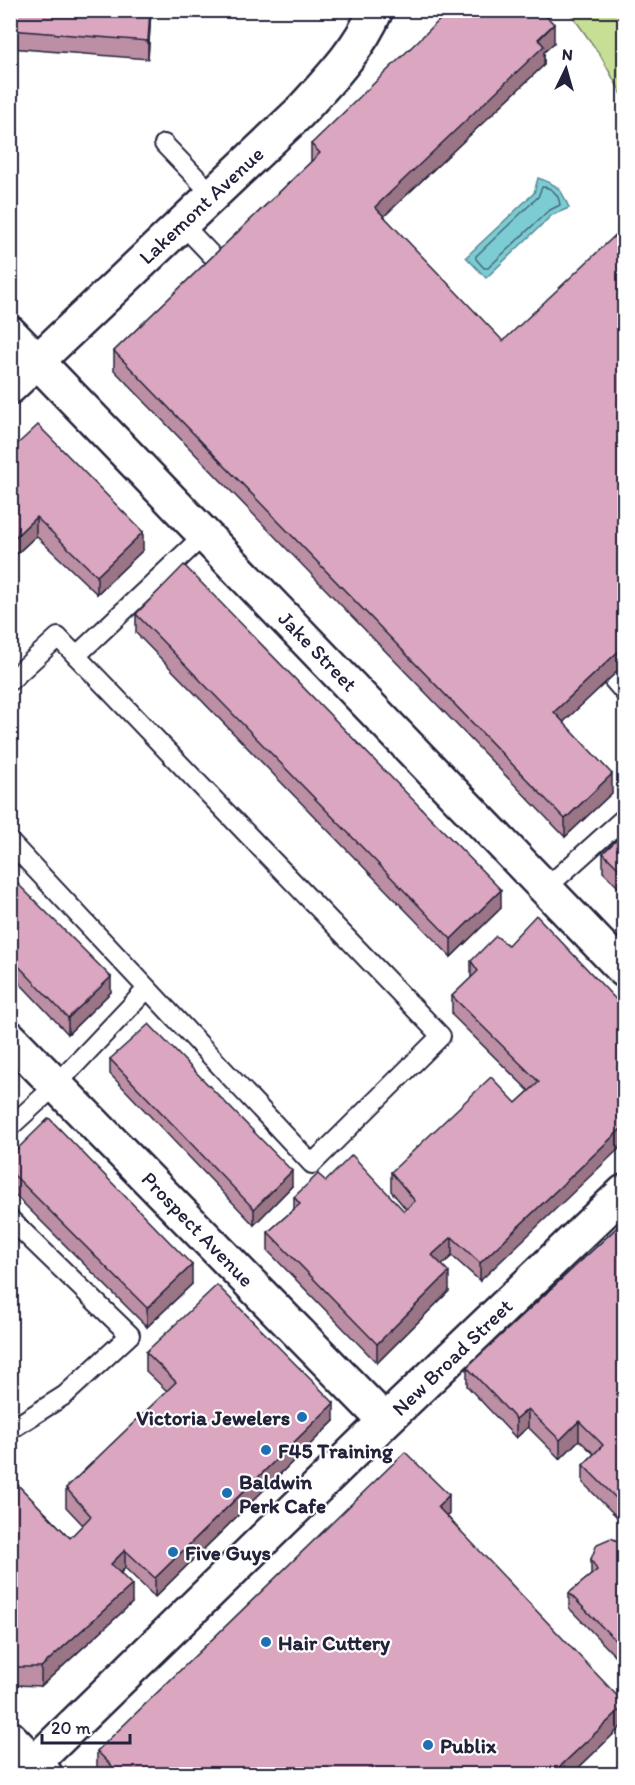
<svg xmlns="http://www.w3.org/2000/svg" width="635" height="1785" viewBox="0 0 635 1785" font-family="Itim,sans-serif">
	<rect width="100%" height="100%" fill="#fff"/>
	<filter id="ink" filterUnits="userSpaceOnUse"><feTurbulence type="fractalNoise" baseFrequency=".0167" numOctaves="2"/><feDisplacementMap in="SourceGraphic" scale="12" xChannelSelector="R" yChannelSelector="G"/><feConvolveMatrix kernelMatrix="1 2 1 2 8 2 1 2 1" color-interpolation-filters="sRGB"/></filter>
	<g filter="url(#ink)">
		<path fill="#c7df95" stroke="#748068" stroke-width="1.5" d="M569 11H624V98L600 55Z"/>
		<path fill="#7ccdd3" stroke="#588996" stroke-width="1.5" d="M538 178C558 185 561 188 569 208L552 215 486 278 466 257 534 193Z"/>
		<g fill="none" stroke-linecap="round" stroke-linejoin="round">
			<path stroke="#466678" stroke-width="1.5" d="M542 187C552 187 559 195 560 205L548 211 488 268H484L476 259V256L538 197Z"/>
			<g stroke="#22223b" stroke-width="22">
				<path id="service" d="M164 144 213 195
					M182 224 222 266
					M76 656 205 534
					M611 677 624 692
					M10 681 58 637 441 1036 312 1164 10 842
					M546 888 624 818
					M10 1127 56 1085 147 989
					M10 1219 130 1335 65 1395 10 1430"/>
			</g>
			<g stroke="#22223b" stroke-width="38">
				<path id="minor" d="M10 333 37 361
					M10 1038 385 1421
					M10 1738 45 1774
					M23 1774 385 1421 624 1192"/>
			</g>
			<g stroke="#22223b" stroke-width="38">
				<path id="tertiary" d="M37 361 624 970
					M10 387 299 113C327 82 359 50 376 10"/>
			</g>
			<use href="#service" stroke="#fff" stroke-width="18"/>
			<use href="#minor" stroke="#fff" stroke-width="33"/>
			<use href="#tertiary" stroke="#fff" stroke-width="33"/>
		</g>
		<path fill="#bc8fa4" stroke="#22223b" stroke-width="1.5" d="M10 10H151L148 59 10 48Z
			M178 10H227V15Z
			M554 43 544 52V65L384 216 624 665 563 722 612 793 565 837 114 370V351L311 162V144Z
			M10 451 143 550 97 594 36 536 10 560Z
			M136 614 501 908 451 957 136 633Z
			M624 833V893L603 872V853Z
			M10 876 111 992 68 1034 10 973Z
			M508 945 624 1008 480 1281 452 1256 442 1265 449 1291 377 1363 268 1251V1232L294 1209V1197L326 1181 404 1211 406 1209 391 1191V1172L516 1103 529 1091 452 1015V996L471 978V961Z
			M110 1059 292 1186 254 1225 110 1074Z
			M10 1156 192 1284 147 1327 10 1190Z
			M624 1221V1524L583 1483V1465L594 1454 579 1440 560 1459 528 1427 516 1438 467 1386V1367Z
			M146 1352 334 1421 155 1597 125 1568 121 1573 132 1603 41 1686 15 1685 10 1680V1477L70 1538 83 1525 66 1507V1488L167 1391 146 1371Z
			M449 1514 447 1516 624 1724 572 1774H102L97 1770V1751Z
			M624 1544 618 1659 569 1608V1593L591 1575V1559Z"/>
		<path fill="#997486" stroke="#22223b" stroke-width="1.5" d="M150 10H151L148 59V41Z
			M554 24V43L544 52V65L375 225V207Z
			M36 517V536L10 560V542Z
			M143 532V550L97 594V576Z
			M624 646V665L554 731V712Z
			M612 774V793L565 837V819Z
			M501 890V908L451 957V939Z
			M111 977V992L68 1034V1018Z
			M624 1126V1144L480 1281V1263Z
			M292 1171V1186L254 1225V1209Z
			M452 1237V1256L432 1274V1255Z
			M192 1265V1284L147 1327V1308Z
			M449 1272V1291L377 1363V1344Z
			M624 1394V1413L618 1401Z
			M334 1403V1421L155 1597V1578Z
			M528 1409V1427L516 1438V1419Z
			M579 1421V1440L560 1459V1440Z
			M449 1495V1514L438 1525V1507Z
			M125 1550V1568L111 1582V1564Z
			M132 1585V1603L41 1686V1667Z
			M624 1638V1653L618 1659V1643Z
			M624 1706V1724L572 1774H552Z"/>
		<path fill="#dba6bf" stroke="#22223b" stroke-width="1.5" d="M10 10H150L148 41 10 30Z
			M450 10H540L554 24 538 39 544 46 375 207 503 341 624 227V646L554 712 612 774 565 819 114 351 320 153 311 144Z
			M38 425 143 532 97 576 36 517 10 542V451Z
			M184 565 501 890 451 939 136 614Z
			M624 833V874L603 853Z
			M10 876 111 977 68 1018 10 957Z
			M536 915 624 1008V1126L480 1263 452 1237 432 1255 449 1272 377 1344 268 1232 300 1204 294 1197 318 1174 326 1181 352 1155 404 1211 415 1201 391 1172 491 1077 516 1103 539 1082 452 996 478 971 471 961 496 936 508 945Z
			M149 1024 292 1171 254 1209 110 1059Z
			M49 1118 192 1265 147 1308 10 1171V1156Z
			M624 1221V1394L618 1401 624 1409V1506L583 1465 603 1445 579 1421 560 1440 528 1409 516 1419 467 1367Z
			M217 1285 334 1403 155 1578 125 1550 111 1564 132 1585 41 1667H15L10 1662V1477L70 1538 91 1516 66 1488 176 1382 146 1352Z
			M405 1452 449 1495 438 1507 624 1703V1706L552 1774H120L97 1751Z
			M611 1538 624 1544V1638L618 1643 569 1593 597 1570 591 1559 597 1544Z"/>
	</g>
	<g fill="#1f6fb2" stroke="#fff" stroke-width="2">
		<circle cx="302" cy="1417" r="6"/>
		<circle cx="266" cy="1450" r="6"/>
		<circle cx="227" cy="1493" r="6"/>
		<circle cx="173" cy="1552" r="6"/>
		<circle cx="266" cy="1642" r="6"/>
		<circle cx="428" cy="1745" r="6"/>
	</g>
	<g text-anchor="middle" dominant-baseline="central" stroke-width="4.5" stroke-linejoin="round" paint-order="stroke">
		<g font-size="21" fill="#22223b" stroke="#fff">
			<text transform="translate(201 205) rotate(-43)">Lakemont Avenue</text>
			<text transform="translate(318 651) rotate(46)">Jake Street</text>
			<text transform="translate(198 1229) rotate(46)">Prospect Avenue</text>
			<text transform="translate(452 1357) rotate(-44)">New Broad Street</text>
		</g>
		<g font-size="21" font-weight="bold" fill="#22223b" stroke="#fff" text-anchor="start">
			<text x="290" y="1417" text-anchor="end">Victoria Jewelers</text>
			<text x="278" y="1450">F45 Training</text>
			<text x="239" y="1481">Baldwin<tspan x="239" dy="24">Perk Cafe</tspan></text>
			<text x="185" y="1552">Five Guys</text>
			<text x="278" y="1642">Hair Cuttery</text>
			<text x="440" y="1745">Publix</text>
		</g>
	</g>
	<rect width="635" height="1785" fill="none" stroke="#fff" stroke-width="36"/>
	<rect x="18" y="18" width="599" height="1749" fill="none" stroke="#22223b" stroke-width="2" filter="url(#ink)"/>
	<g transform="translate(566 69) rotate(5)" stroke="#ffffff" stroke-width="4.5" paint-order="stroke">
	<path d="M0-4.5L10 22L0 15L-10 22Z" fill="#22223b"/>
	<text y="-9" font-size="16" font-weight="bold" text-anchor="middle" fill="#22223b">N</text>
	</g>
	<path d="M42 1734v9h88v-9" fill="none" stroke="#22223b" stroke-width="3"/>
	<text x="51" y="1734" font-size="18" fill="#22223b" stroke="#ffffff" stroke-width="4.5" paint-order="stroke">20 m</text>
</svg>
